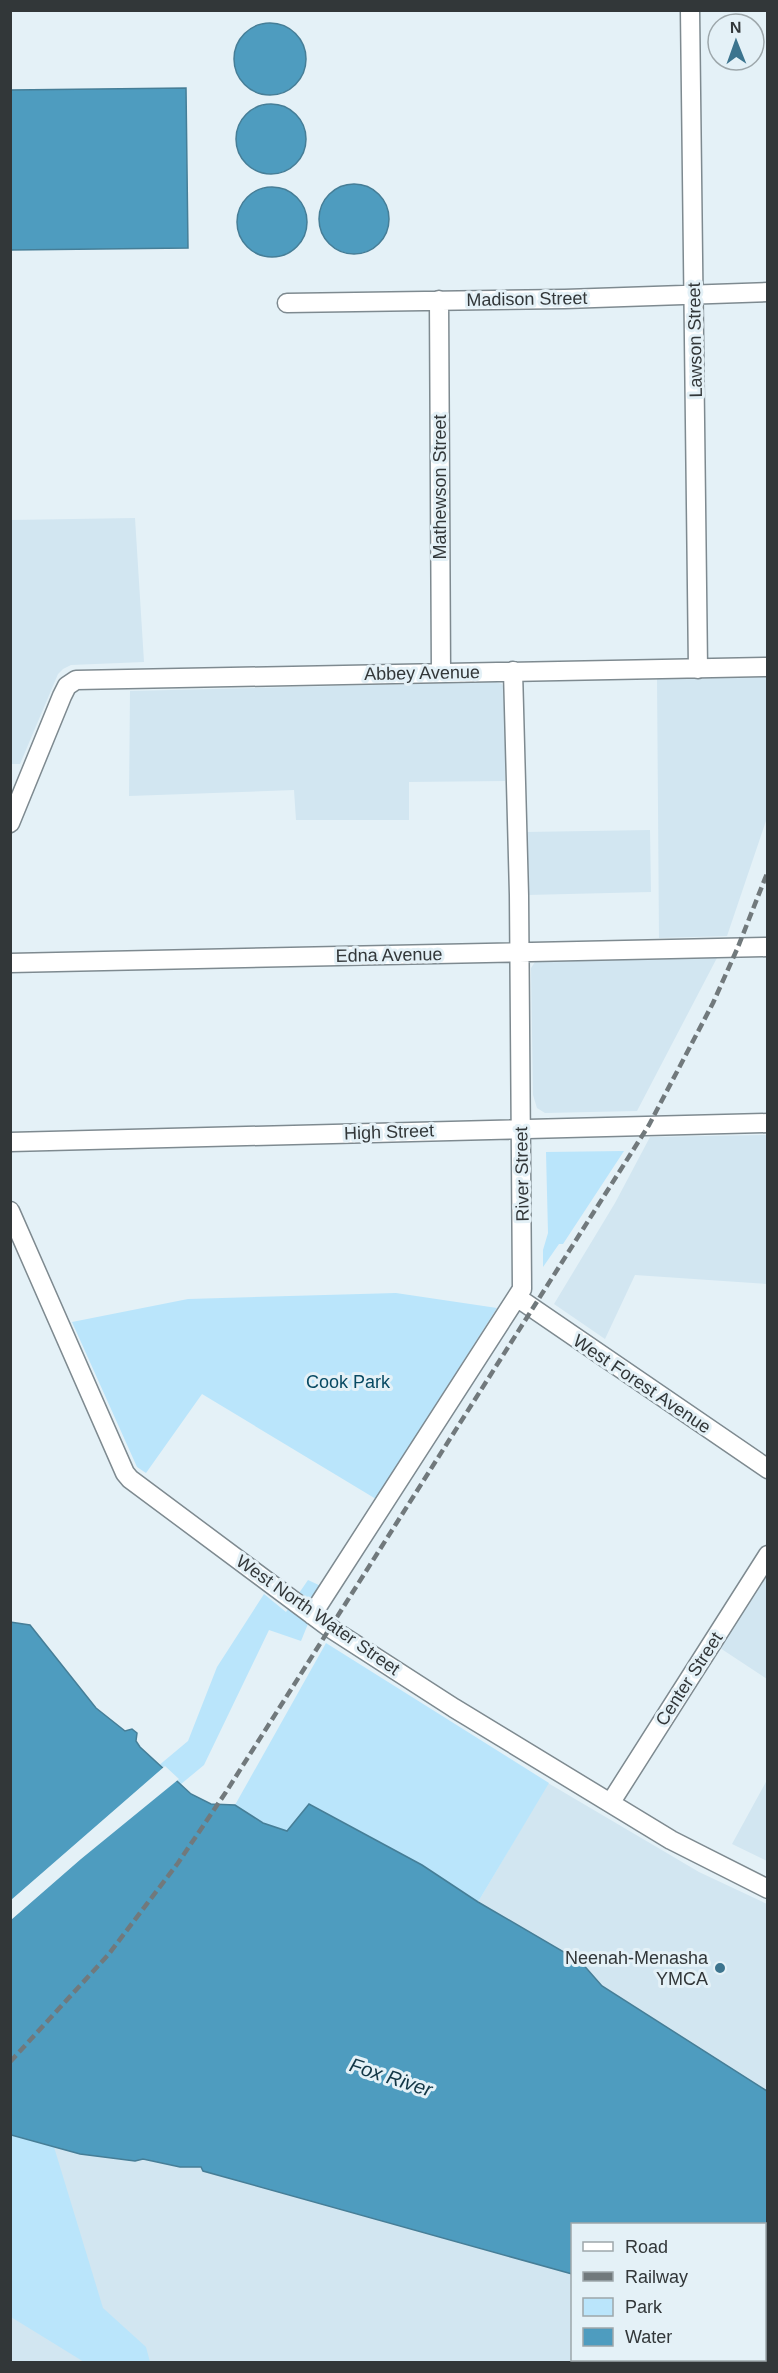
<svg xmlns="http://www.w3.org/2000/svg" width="778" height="2373" viewBox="0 0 778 2373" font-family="Arial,sans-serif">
	<rect width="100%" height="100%" fill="#e4f1f7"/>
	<path fill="#d2e6f1" d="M135 518 144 662 71 665 63 669 58 674 20 764H11V520Z
		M767 677V818L727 936 659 938 657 678Z
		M496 682 502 684 505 691V781L409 782V820H296L294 790 129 796 130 691Z
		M650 830 651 892 527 895 526 832Z
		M719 954 637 1111 545 1113 537 1108 533 1095 531 968 535 962 544 959Z
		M767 1135V1284L635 1275 605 1339 554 1304 615 1203 650 1137Z
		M767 1574 768 1679H767L720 1648Z
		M767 1780V1861L732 1844Z
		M548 1783 699 1872 767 1904V2091L602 1986 581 1962 478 1902Z
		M10 2135 80 2154 135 2161 143 2159 180 2167H201L204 2171 572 2274V2360H764L765 2336 767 2338V2362H11Z"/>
	<path fill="#bae5fb" d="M624 1151 563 1244H559L543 1267V1250L548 1233 546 1152Z
		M396 1293 497 1308 376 1499 202 1394 146 1473 137 1467 72 1322 188 1299Z
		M308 1580 323 1587 301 1641 269 1630 204 1765 11 1925V1889L188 1741 217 1667 264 1594 286 1612Z
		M326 1643 549 1783 478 1902 422 1865 310 1804 287 1831 263 1823 235 1805Z
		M10 2135 54 2147 103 2308 146 2347 150 2362H84L11 2317Z"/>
	<path fill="#4e9cbf" stroke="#467e97" stroke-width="1.5" d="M234 59a36 36 0 1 1 72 0a36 36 0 1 1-72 0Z
		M186 88 188 248 11 250V90Z
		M236 139a35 35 0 1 1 70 0a35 35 0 1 1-70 0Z
		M319 219a35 35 0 1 1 70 0a35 35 0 1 1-70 0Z
		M237 222a35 35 0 1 1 70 0a35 35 0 1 1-70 0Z
		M10 1622 30 1625 96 1708 125 1731 132 1729 137 1733 136 1741 140 1747 191 1794 211 1804 235 1805 263 1823 287 1831 309 1804 422 1865 478 1902 581 1962 602 1986 767 2091V2338L764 2336V2224H572V2274L203 2171 201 2167H180L143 2159 135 2161 80 2154 11 2135Z"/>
	<path fill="#e4f1f7" d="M165 1766 179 1779 81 1859 11 1920V1900Z"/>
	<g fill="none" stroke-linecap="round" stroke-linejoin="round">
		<g stroke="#7e8a90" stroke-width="21">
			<path id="minor" d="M690 10 698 669
				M439 300 441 673
				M287 303 565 299 768 292
				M10 823 62 696 67 686 76 680 768 667
				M10 963 768 947
				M10 1142 768 1123
				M10 1211 125 1473 130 1479 330 1628 454 1708 671 1840 768 1889
				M518 1298 768 1469
				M312 1615 522 1289 519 895 513 671
				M611 1802 768 1555"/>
		</g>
		<use href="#minor" stroke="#fff" stroke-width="18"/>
		<path stroke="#71797c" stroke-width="4.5" stroke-dasharray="9 4.5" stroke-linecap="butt" d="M10 2062 108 1955 178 1863 226 1792 649 1125 713 1003 738 947 768 871"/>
	</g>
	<circle fill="#3c748e" stroke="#e4f1f7" stroke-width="2" cx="720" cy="1968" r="6"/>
	<g text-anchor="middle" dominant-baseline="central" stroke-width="6" stroke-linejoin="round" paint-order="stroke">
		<g font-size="18" fill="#323739" stroke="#e4f1f7">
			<text transform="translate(527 299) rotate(-1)">Madison Street</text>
			<text transform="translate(695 340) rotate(-91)">Lawson Street</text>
			<text transform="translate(440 487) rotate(-90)">Mathewson Street</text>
			<text transform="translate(422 673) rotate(-1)">Abbey Avenue</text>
			<text transform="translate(389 955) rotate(-1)">Edna Avenue</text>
			<text transform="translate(389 1132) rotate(-2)">High Street</text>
			<text transform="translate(522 1174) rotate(-91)">River Street</text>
			<text transform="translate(642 1384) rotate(34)">West Forest Avenue</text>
			<text transform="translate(318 1615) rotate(35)">West North Water Street</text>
			<text transform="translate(689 1679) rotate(-57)">Center Street</text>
		</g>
		<g font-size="18" fill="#084a63" stroke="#e4f1f7">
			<text x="348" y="1382">Cook Park</text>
		</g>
		<g font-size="18" fill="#323739" stroke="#e4f1f7" text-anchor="end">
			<text x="708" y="1958">Neenah-Menasha<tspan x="708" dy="21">YMCA</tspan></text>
		</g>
		<g font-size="20" font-style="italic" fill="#123645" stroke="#e4f1f7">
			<text transform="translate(391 2077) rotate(18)">Fox River</text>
		</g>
	</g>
	<rect width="778" height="2373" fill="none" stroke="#323739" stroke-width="24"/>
	<rect x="571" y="2223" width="195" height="138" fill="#e4f1f7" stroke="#9da7ab" stroke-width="1.5"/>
	<rect x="583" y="2242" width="30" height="9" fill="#ffffff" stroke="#9da7ab" stroke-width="1.5"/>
	<text x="625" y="2253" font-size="18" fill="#323739">Road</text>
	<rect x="583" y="2272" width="30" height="9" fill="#71797c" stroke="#9da7ab" stroke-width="1.5"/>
	<text x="625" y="2283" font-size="18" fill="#323739">Railway</text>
	<rect x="583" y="2298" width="30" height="18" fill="#bae5fb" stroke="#9da7ab" stroke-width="1.5"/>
	<text x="625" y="2313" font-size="18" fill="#323739">Park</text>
	<rect x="583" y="2328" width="30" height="18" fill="#4e9cbf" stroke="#9da7ab" stroke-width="1.5"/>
	<text x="625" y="2343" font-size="18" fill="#323739">Water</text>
	<g transform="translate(736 42) rotate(359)"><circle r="28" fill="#e4f1f7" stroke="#9da7ab" stroke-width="1.5"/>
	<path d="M0-4.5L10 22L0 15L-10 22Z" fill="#3c748e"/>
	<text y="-9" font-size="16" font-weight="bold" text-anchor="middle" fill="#323739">N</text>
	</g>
</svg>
